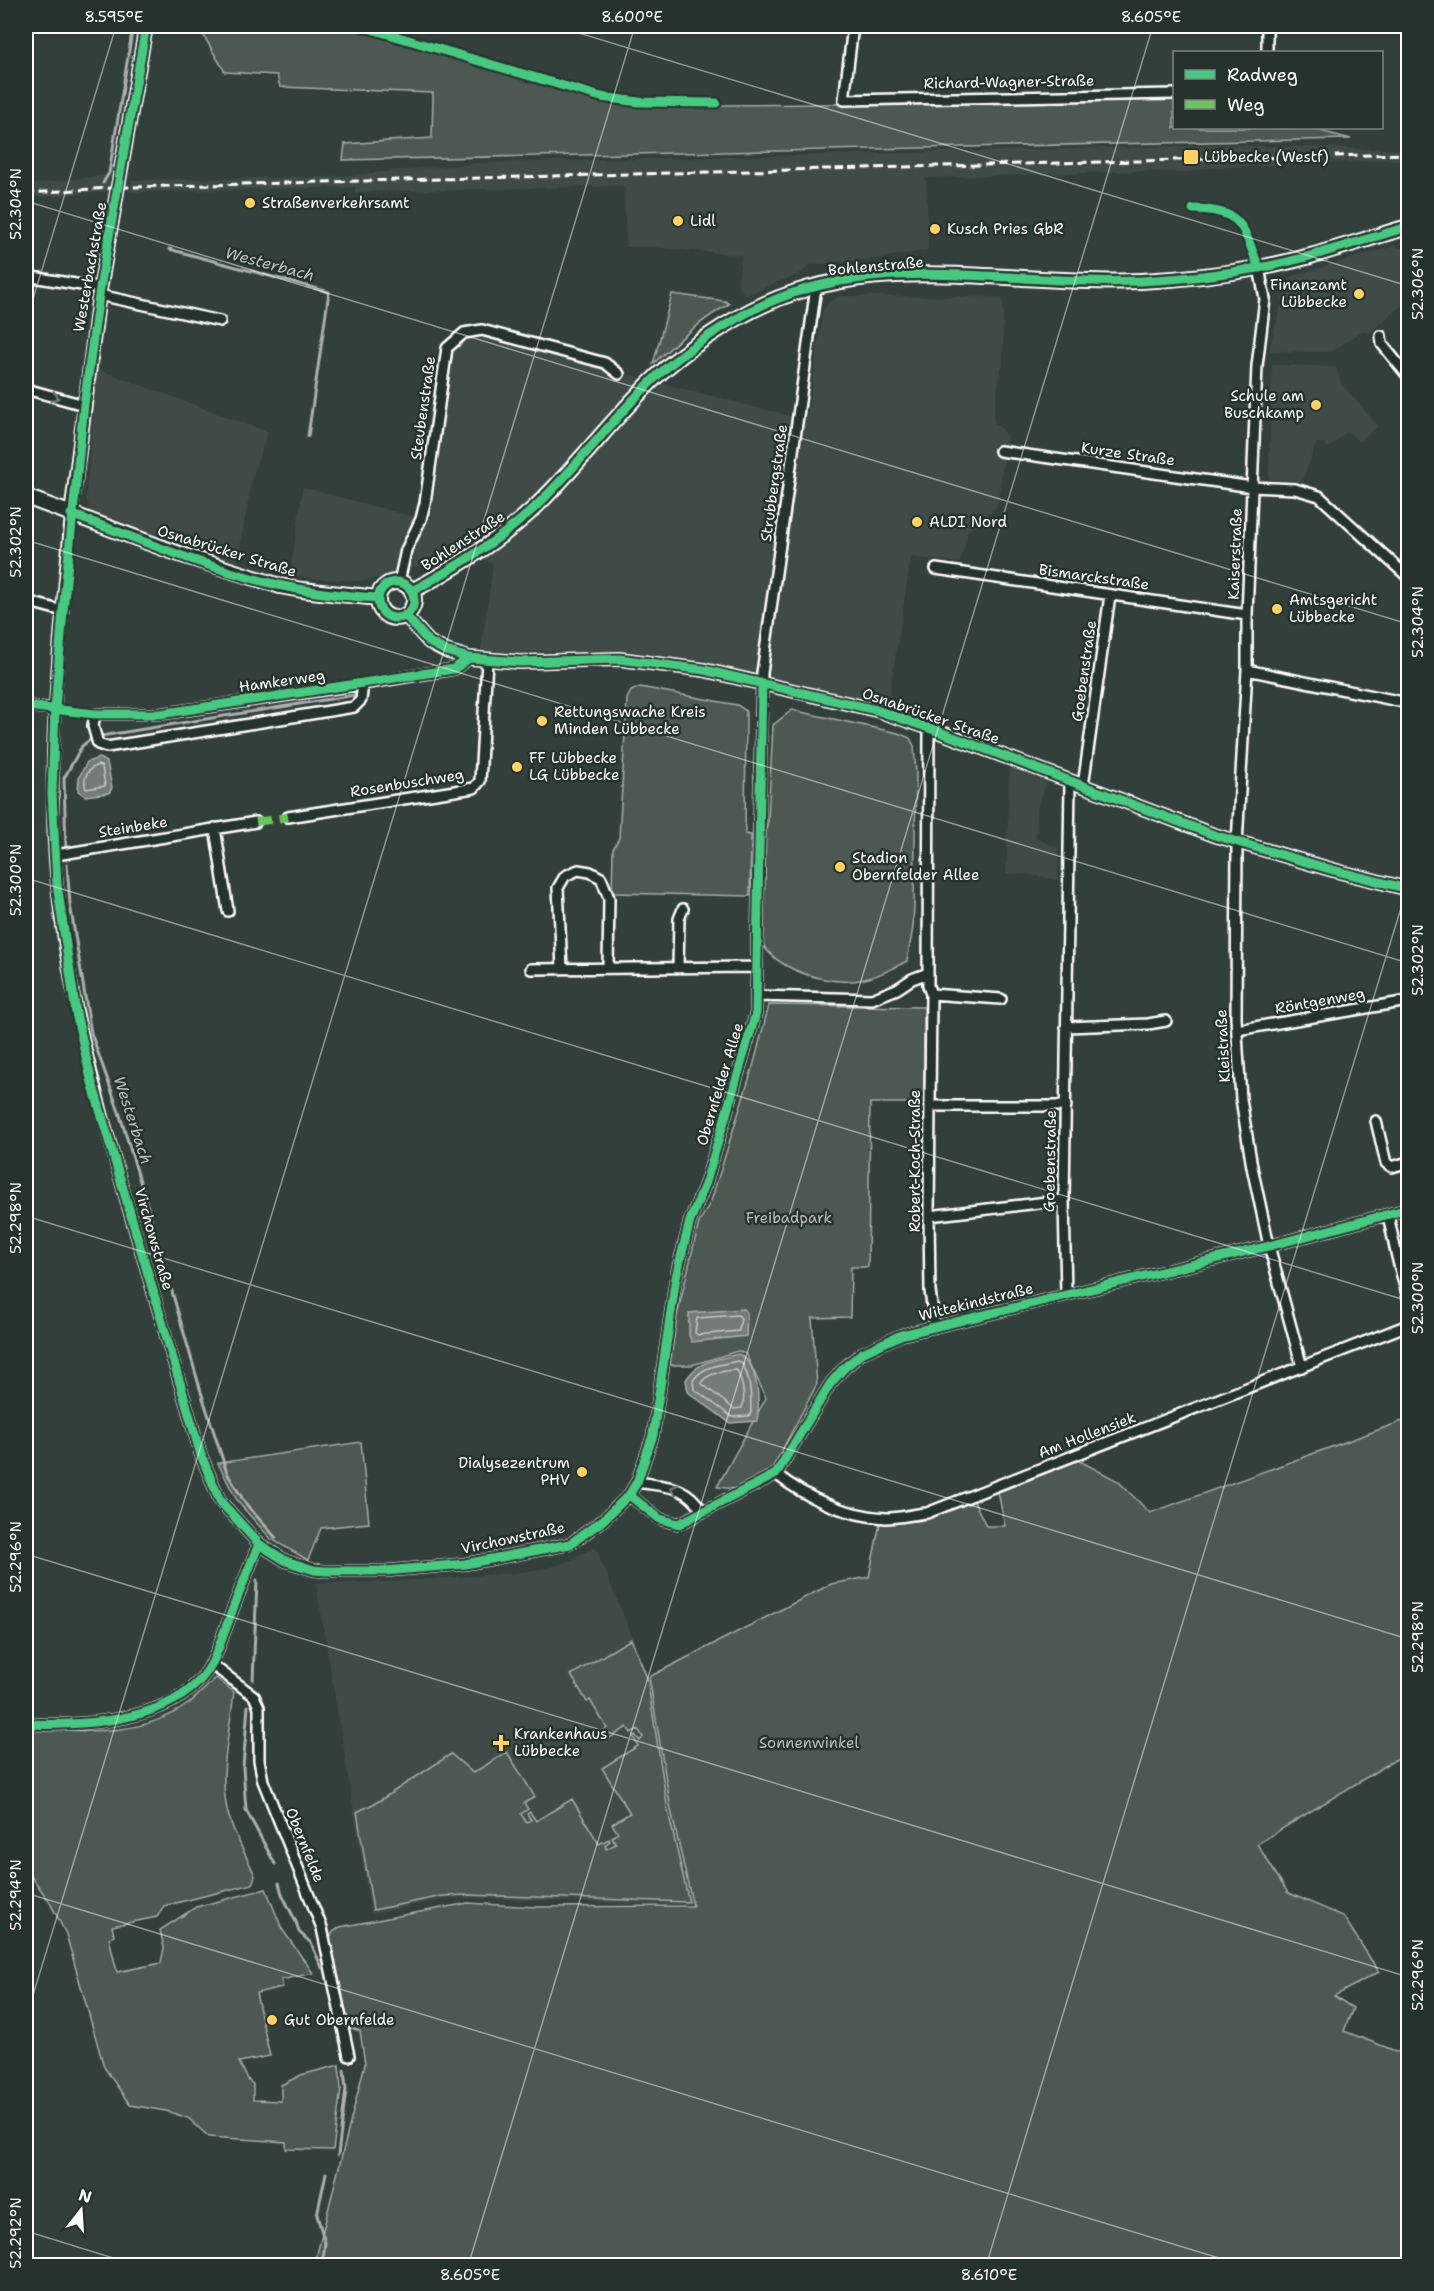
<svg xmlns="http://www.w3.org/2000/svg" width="1434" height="2291" viewBox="0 0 1434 2291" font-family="'Shantell Sans',sans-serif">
	<rect width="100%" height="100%" fill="#333f3a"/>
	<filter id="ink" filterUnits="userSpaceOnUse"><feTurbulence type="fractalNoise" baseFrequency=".0167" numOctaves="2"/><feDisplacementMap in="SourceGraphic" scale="12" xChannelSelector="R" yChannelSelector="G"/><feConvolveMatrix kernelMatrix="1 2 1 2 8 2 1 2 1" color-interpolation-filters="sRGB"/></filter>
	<g filter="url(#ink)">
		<path fill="#404c47" d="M1230 145 1408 150V159L1206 168 1183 173 1145 171 926 178 928 250 874 259 810 265 801 273 744 296 738 284 741 255 652 247H626L624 186 355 192V187L130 192 132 180 328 177 481 163Z
			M106 175 113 191 26 198V185Z
			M1394 246 1408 250V300L1369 333 1362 331 1334 350 1324 352 1269 351 1287 282 1292 276Z
			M842 296 1003 297V367H1001L993 416 995 424 1002 429 1007 438 997 506 968 531 960 563 911 557 888 704 761 675 680 663 563 651 506 653 481 650 493 565 464 545 432 562 365 581 317 579 290 575 303 487 406 515 432 518 450 356 459 342 482 337 790 416 807 419 823 310 831 300Z
			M1272 365 1336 367 1341 383 1378 426 1359 442 1348 431 1328 448 1324 443H1316L1302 482 1269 479Z
			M97 369 268 432 253 474 237 563 91 513 86 498Z
			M1010 767 1047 782 1037 809 1036 839 1059 848 1058 880 1026 874H1006Z
			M595 1547 649 1677 671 1809 693 1906 467 1898 446 1899 371 1914 316 1583 390 1582 513 1573 544 1569 567 1562Z"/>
		<path fill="#4d5853" stroke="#a6aca9" stroke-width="1.5" d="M198 26H348L566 89 635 106 1174 100V128H1309L1351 139 343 160 345 144 432 138 433 93 280 87 277 75 225 72Z
			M672 294 725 301 729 304C701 320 677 341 653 364Z
			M640 687 737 705 746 711 745 834 751 835 750 896 612 893 613 849 619 838 627 699 631 691Z
			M792 710 898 733 910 738 914 746 916 772 914 905 913 928 907 961C892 969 877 977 860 980 829 985 781 972 763 945L766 829 768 821 773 725Z
			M769 1005 924 1007V1103H870L868 1267H851L850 1317 812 1318 817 1384 771 1471 735 1489 717 1487 766 1398 746 1354 738 1351 692 1365H670L677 1316 699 1223 711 1201 754 1063Z
			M1408 1419V1713L1399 1721 1408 1743V1752L1257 1844 1288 1893 1343 1916 1379 1972 1334 1996 1353 2008 1344 2031 1401 2053 1408 2079V2265L314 2266 365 2064 360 2031 347 2027 329 1939 333 1932 340 1927 468 1903 535 1907 693 1906 671 1810 649 1677 831 1584 869 1577 880 1523 919 1521 974 1501 986 1526H1005L998 1492 1078 1460 1118 1481 1150 1513Z
			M361 1442 369 1523 321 1528 308 1560 271 1539 238 1502 218 1463Z
			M631 1639 647 1678 668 1811 689 1902 466 1895 443 1896 373 1910 357 1812 379 1801 451 1754 473 1773 507 1752 535 1797 524 1803 528 1809 521 1814 526 1822 531 1820 527 1814 530 1812 536 1821 572 1799 599 1844 609 1839 610 1841 605 1845 606 1849 616 1844 612 1837 618 1833 612 1824 630 1813 602 1768 638 1746 633 1736 635 1735 640 1741 643 1737 638 1729 631 1733 627 1727 605 1741 600 1733 607 1728 590 1700 587 1702 571 1675Z
			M216 1678 234 1692C230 1732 217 1778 229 1817 235 1837 247 1856 255 1876L252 1884 164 1906 157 1917 112 1926 114 1936 109 1938 117 1972 161 1963 164 1948 160 1930 196 1907 266 1889 282 1929 313 1973 281 1980 283 1987 256 1993 270 2056 239 2062 249 2081 253 2084V2100L281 2101V2085L301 2075 339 2065 341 2089 333 2150 286 2149V2142L209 2137 188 2118 166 2111 130 2105 104 2067 66 1934 49 1901 26 1869V1727C83 1731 138 1739 188 1704 198 1696 207 1686 216 1678Z"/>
		<path fill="#737b78" stroke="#abb0ae" stroke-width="1.5" d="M99 758 107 762 112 788 109 793 85 796 78 791 79 777 87 762Z
			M744 1309 747 1313 746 1336 692 1342 689 1335V1313Z
			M738 1354C759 1362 760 1402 757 1421L730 1423 688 1392 686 1380C698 1360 717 1360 738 1354Z"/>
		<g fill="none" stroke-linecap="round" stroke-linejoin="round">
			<path stroke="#c7cac9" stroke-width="1.5" d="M98 765 102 767 105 786 86 789C82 779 88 768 98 765Z
				M738 1315 741 1318 739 1331 698 1335 695 1333 697 1318Z
				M737 1361 741 1362C751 1377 751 1395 751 1413L749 1416 732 1417 694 1389 693 1381C701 1366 721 1365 737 1361Z
				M737 1370C742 1381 746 1397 742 1408L734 1409 701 1383C706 1373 727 1370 737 1370Z"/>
			<path stroke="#abb0ae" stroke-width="3" d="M103 183 109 173 133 26
				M169 249 329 292 308 436
				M101 736 355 695
				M66 849 64 778 82 746 91 739
				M67 864 70 904 91 1033 119 1112 143 1191 201 1392 227 1473 245 1503 276 1538
				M253 1680 257 1580
				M248 1706 243 1767 246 1810 275 1864
				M279 1883 282 1894 296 1922 299 1932 311 1943 322 1968
				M338 2155 346 2089 344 2070
				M322 2266 325 2243 317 2215 326 2173"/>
			<g stroke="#fff" stroke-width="14">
				<path id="street" d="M853 26 844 100 1174 94
					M1267 52V26
					M1259 268 1265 299 1257 366 1247 615V670L1237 843 1236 1018 1241 1099 1252 1167 1269 1246 1302 1367
					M26 276 100 288
					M99 295 220 321
					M1381 336 1382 344 1408 376
					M26 389 84 405
					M1000 451 1252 487 1295 489 1319 496 1408 577
					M71 514C60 637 45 762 57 885 68 998 98 1101 129 1210 153 1291 177 1373 201 1455L220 1501 259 1544 286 1561 314 1570 325 1571H385L465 1564 570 1544 602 1521 629 1495 637 1482 653 1435 676 1277 690 1221 706 1182 756 1013 762 673 816 287
					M936 569 1247 615
					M399 582 406 550 421 519 425 503 447 348 464 333 482 330 605 363 619 374
					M26 601 63 611
					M1247 670 1408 703
					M363 684 361 700 354 707 107 747 98 744 93 726 95 714H160L363 684 454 669 469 658
					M26 706 55 709
					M929 728 928 973V986L931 994 929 1216 930 1291 935 1327
					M1083 786 1110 595
					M288 817 474 788 480 781 487 661
					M215 828 228 911
					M56 855 256 822
					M562 968 558 888 565 876 578 870 590 872 601 878 609 898 608 968
					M678 968 679 919 683 909
					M531 969 757 967
					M931 994 1001 999
					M757 996 872 999 897 989 912 979 928 973
					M1066 1027 1148 1024 1166 1021
					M1237 1030 1408 1001
					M929 1106H1066
					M1376 1121 1386 1163 1392 1167 1408 1162
					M1388 1215 1397 1257 1408 1298
					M929 1216 1064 1200
					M1066 1295 1064 1200 1070 781
					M776 1474C806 1498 846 1516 886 1518 899 1518 914 1514 927 1513L1408 1325
					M637 1482C666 1487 686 1484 702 1511
					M629 1495 660 1519 679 1524 776 1474 830 1384 844 1368 862 1353 901 1335 1269 1246 1408 1209
					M211 1664 254 1696 259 1707V1760L263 1781 322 1928 349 2056
					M26 1724C84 1726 180 1723 212 1663 218 1651 222 1637 227 1625 237 1597 248 1571 259 1544"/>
			</g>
			<g stroke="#fff" stroke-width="16">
				<path id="secondary" d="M71 514 99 295 146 26
					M405 615 429 642 446 651 469 658 521 662 619 659 704 670 876 710 929 728 1214 835 1333 870 1408 889"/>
			</g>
			<g stroke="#fff" stroke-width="18">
				<path id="primary" d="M26 497 182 555 280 586 302 590 378 598
					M378 600a18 18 0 1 1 36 0a18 18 0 1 1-36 0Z
					M412 591C455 568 496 543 532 510 577 468 613 417 658 375 687 349 729 320 765 304 882 251 1017 286 1141 281 1180 279 1219 275 1258 268 1309 259 1358 241 1408 227"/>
			</g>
			<use href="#street" stroke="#26332d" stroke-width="9"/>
			<use href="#secondary" stroke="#26332d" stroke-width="12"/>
			<use href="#primary" stroke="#26332d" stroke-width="14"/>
			<path stroke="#fff" stroke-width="3" stroke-dasharray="9 4.5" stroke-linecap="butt" d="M26 193 129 187 1408 154"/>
			<path stroke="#6ac65a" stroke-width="8" stroke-dasharray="15 8" stroke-linecap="butt" d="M256 822 288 817
				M1405 2266 1408 2261"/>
			<g stroke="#26332d" stroke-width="13">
				<path id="cycleway" d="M146 26 100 288 84 405 63 611 55 709 52 794 57 884 76 1013 91 1079 201 1455 220 1501 259 1544 286 1561 314 1570 325 1571H385L465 1564 570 1544 602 1521 629 1495 637 1482 653 1435 676 1277 690 1221 706 1182 756 1013 762 683
					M361 26 601 97 639 102 716 103
					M1193 209C1244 210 1242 226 1259 268
					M71 514C138 539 213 571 283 586 314 593 346 596 378 598
					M378 600a18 18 0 1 1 36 0a18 18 0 1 1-36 0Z
					M412 591C455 568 496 543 532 510 577 468 613 417 658 375 687 349 729 320 765 304 882 251 1017 286 1141 281 1180 279 1219 275 1258 268 1309 259 1358 241 1408 227
					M405 615 429 642 446 651 469 658 521 662 619 659 704 670 876 710 929 728 1214 835 1333 870 1408 889
					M26 706 95 714H160L454 669 469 658
					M629 1495 660 1519 679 1524 776 1474 830 1384 844 1368 862 1353 901 1335 1269 1246 1408 1209
					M26 1724C84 1726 180 1723 212 1663 218 1651 222 1637 227 1625 237 1597 248 1571 259 1544"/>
			</g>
			<use href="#cycleway" stroke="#46c982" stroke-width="9"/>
		</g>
		<defs><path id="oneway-chevron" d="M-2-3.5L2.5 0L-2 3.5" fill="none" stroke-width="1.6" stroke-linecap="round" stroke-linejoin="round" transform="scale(1.5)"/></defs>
		<g stroke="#727a76">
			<use href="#oneway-chevron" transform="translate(55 397) rotate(16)"/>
			<use href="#oneway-chevron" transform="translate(674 1489) rotate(-166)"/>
		</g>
	</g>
	<path fill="none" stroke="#fff" stroke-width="1.5" stroke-opacity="0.45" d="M556 26 1408 286M26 201 1408 624M26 322 116 26M26 540 1408 963M26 878 1408 1301M26 1216 1408 1639M26 1554 1408 1977M26 1893 1245 2266M26 2018 635 26M26 2231 139 2266M468 2266 1153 26M986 2266 1408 885"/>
	<g fill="#ffd166" stroke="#26332d" stroke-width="2">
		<rect x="1183" y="149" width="16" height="16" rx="3"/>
		<circle cx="250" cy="203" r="6"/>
		<circle cx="678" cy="221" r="6"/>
		<circle cx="935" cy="229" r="6"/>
		<circle cx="1359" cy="294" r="6"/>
		<circle cx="1316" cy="405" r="6"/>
		<circle cx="917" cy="522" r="6"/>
		<circle cx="1277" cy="609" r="6"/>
		<circle cx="542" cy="721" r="6"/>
		<circle cx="517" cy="767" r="6"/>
		<circle cx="840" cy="867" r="6"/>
		<circle cx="582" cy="1472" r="6"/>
		<path d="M498 1734h6v6h6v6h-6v6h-6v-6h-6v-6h6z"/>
		<circle cx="272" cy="2020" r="6"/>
	</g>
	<g text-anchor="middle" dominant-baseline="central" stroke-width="5" stroke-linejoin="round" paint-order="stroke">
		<g font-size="15" fill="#fff" stroke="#26332d">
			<text transform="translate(1009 82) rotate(-1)">Richard-Wagner-Straße</text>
			<text transform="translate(876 266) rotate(-5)">Bohlenstraße</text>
			<text transform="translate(90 267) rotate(-80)">Westerbachstraße</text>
			<text transform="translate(423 408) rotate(-82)">Steubenstraße</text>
			<text transform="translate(1128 454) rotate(8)">Kurze Straße</text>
			<text transform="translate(774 483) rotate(-82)">Strubbergstraße</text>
			<text transform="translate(463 541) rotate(-33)">Bohlenstraße</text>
			<text transform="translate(227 551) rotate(17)">Osnabrücker Straße</text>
			<text transform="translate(1235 554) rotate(-88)">Kaiserstraße</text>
			<text transform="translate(1094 577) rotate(8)">Bismarckstraße</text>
			<text transform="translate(1084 671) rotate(-82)">Goebenstraße</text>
			<text transform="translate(282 681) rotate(-8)">Hamkerweg</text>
			<text transform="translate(931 716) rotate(19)">Osnabrücker Straße</text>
			<text transform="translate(407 783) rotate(-9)">Rosenbuschweg</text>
			<text transform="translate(133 827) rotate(-9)">Steinbeke</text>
			<text transform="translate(1320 1001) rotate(-10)">Röntgenweg</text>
			<text transform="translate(1223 1046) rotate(-93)">Kleistraße</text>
			<text transform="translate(720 1084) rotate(-73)">Obernfelder Allee</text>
			<text transform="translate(915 1161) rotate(-90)">Robert-Koch-Straße</text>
			<text transform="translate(1050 1161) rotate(-89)">Goebenstraße</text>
			<text transform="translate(154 1239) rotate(74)">Virchowstraße</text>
			<text transform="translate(976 1302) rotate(-14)">Wittekindstraße</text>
			<text transform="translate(1087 1435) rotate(-21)">Am Hollensiek</text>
			<text transform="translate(513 1538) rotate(-12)">Virchowstraße</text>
			<text transform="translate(305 1845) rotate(68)">Obernfelde</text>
		</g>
		<g font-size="15" fill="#fff" stroke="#26332d" text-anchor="start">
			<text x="1204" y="157">Lübbecke (Westf)</text>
			<text x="262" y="203">Straßenverkehrsamt</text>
			<text x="690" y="221">Lidl</text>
			<text x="947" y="229">Kusch Pries GbR</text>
			<text x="1347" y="285" text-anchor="end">Finanzamt<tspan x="1347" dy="17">Lübbecke</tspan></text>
			<text x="1304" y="396" text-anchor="end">Schule am<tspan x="1304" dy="17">Buschkamp</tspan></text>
			<text x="929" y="522">ALDI Nord</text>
			<text x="1289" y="600">Amtsgericht<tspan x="1289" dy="17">Lübbecke</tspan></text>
			<text x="554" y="712">Rettungswache Kreis<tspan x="554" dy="17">Minden Lübbecke</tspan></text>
			<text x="529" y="758">FF Lübbecke<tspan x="529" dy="17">LG Lübbecke</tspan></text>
			<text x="852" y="858">Stadion<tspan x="852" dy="17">Obernfelder Allee</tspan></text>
			<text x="570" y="1463" text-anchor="end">Dialysezentrum<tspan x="570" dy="17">PHV</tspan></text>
			<text x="514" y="1734">Krankenhaus<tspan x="514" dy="17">Lübbecke</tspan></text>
			<text x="284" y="2020">Gut Obernfelde</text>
		</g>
		<g font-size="15" fill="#b8bcba" stroke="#26332d">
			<text x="789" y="1218">Freibadpark</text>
			<text x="809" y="1743">Sonnenwinkel</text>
		</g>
		<g font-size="16" font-style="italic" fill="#b9bdbc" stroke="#26332d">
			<text transform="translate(270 264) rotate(15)">Westerbach</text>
			<text transform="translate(133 1120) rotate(72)">Westerbach</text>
		</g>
	</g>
	<rect width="1434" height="2291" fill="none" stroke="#26332d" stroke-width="66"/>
	<rect x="1173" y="51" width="210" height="78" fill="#26332d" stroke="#7d8581" stroke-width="1.5"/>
	<rect x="1185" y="70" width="30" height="9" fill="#46c982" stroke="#7d8581" stroke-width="1.5"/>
	<text x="1227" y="81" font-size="18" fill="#ffffff">Radweg</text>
	<rect x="1185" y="100" width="30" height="9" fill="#6ac65a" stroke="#7d8581" stroke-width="1.5"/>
	<text x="1227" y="111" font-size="18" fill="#ffffff">Weg</text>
	<g transform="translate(81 2210) rotate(17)" stroke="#26332d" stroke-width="4.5" paint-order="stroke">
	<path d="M0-4.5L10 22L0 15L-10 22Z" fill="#ffffff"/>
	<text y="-9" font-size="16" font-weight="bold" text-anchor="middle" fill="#ffffff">N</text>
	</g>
	<rect x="33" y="33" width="1368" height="2225" fill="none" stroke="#fff" stroke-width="2"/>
	<g font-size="15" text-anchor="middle" fill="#fff">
		<text x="114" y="22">8.595°E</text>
		<text x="632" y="22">8.600°E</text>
		<text x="1151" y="22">8.605°E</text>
		<text transform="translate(16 204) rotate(-90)" y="5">52.304°N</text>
		<text transform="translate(1418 284) rotate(-90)" y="5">52.306°N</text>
		<text transform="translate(16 542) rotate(-90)" y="5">52.302°N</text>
		<text transform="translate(1418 622) rotate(-90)" y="5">52.304°N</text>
		<text transform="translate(16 880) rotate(-90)" y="5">52.300°N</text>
		<text transform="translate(1418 960) rotate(-90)" y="5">52.302°N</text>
		<text transform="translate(16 1218) rotate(-90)" y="5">52.298°N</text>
		<text transform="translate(1418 1298) rotate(-90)" y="5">52.300°N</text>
		<text transform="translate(16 1557) rotate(-90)" y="5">52.296°N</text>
		<text transform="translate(1418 1637) rotate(-90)" y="5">52.298°N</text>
		<text transform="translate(16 1895) rotate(-90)" y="5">52.294°N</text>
		<text transform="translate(1418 1975) rotate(-90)" y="5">52.296°N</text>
		<text transform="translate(16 2233) rotate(-90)" y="5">52.292°N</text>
		<text x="470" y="2280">8.605°E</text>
		<text x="989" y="2280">8.610°E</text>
	</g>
</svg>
